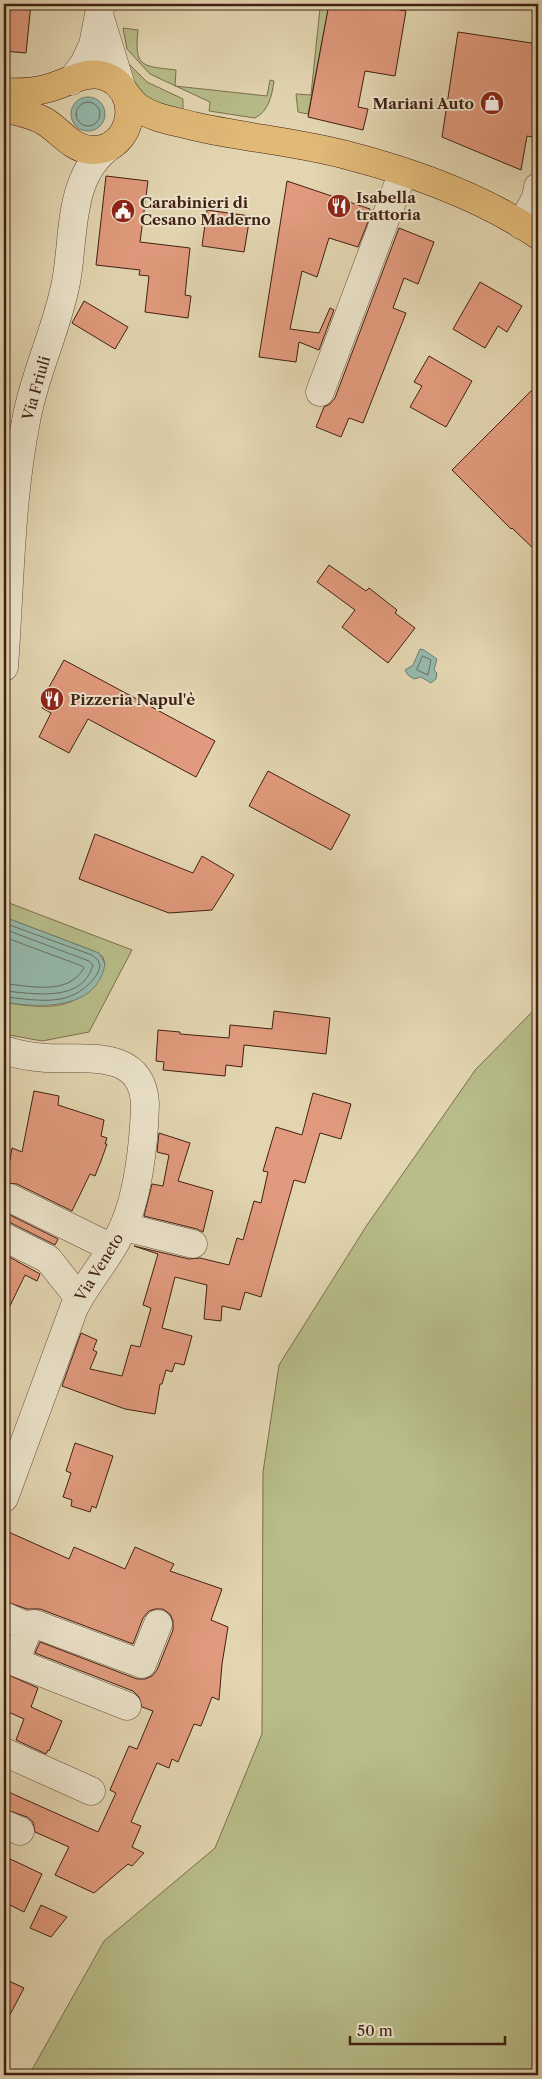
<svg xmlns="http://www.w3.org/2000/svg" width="542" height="2079" viewBox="0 0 542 2079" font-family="'Libre Caslon Text',serif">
	<rect width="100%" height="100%" fill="#e2d5b0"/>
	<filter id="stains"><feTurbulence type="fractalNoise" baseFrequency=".004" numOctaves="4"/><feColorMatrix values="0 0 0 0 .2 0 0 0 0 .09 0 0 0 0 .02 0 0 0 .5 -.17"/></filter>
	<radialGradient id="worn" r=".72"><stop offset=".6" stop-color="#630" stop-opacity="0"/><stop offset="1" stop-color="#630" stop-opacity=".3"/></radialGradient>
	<path fill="#b7bc88" stroke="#7c6e4e" d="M327 4H329L308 114 298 112 296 94 311 95 320 8 326 9Z
		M123 28 138 30C134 68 142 66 176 70L175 86 267 96 270 80 274 81C272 95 269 111 255 118L209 111 210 102 150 74 127 49Z
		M123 58 147 82 183 99V115L139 98Z
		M4 901 132 950 89 1032 42 1041 4 1034V1002C26 1006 58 1011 78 998 87 993 98 973 105 964L103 957 94 951 4 917Z
		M538 1006V2075H29L104 1941 215 1848 262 1734 263 1472 279 1365 367 1225 476 1069Z"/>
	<path fill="#95b9ac" stroke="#737c6f" d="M71 114a17 17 0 1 1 34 0a17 17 0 1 1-34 0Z
		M420 649 424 650 437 659 434 670 437 673 436 679 431 683 421 677 414 679 408 675 405 670 413 665Z
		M4 917 99 953 105 964C97 1011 39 1008 4 1002Z"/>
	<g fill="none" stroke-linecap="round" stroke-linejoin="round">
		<path stroke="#6b6c60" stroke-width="1" d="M76 114a12 12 0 1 1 24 0a12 12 0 1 1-24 0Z
			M423 656 431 660 428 675 417 670Z
			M4 923 92 955 98 960 100 965C99 973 94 979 89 984 65 1008 33 999 4 997
			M4 929 89 961 93 965C82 1004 33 993 4 991
			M4 937 82 966 84 968C67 997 30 985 4 984"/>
	</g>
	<path fill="#e19a7d" stroke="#412013" d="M4 4H31L26 53 4 51Z
		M329 4H366L406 11 395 76 365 71 358 107 368 109 363 130 308 117Z
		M458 32 538 44V138L527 136 521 170 442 137Z
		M106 176 148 181 140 242 190 248 185 295 191 296 188 318 145 312 149 276 139 275 140 270 96 265Z
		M287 181 370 209 368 216 370 217 358 247 329 238 317 277 302 271 290 329 319 333 330 308 334 310 319 350 299 342 296 362 259 357Z
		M207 210 250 216 244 252 202 246Z
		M399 228 434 242 418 284 404 278 393 308 406 313 363 423 349 418 341 437 316 427 324 407 330 404 335 398Z
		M480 282 522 306 507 332 498 326 485 348 453 329Z
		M84 301 128 327 115 349 72 323Z
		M429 356 472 381 446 427 410 407 422 386 414 382Z
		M538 384V553L512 528 511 529 452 470Z
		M329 565 366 591 369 588 397 610 395 613 415 628 388 663 342 627 355 610 317 582Z
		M64 660 215 741 196 777 88 719 69 753 39 737 51 713 42 708 51 691 48 689Z
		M268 771 350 815 331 850 249 806Z
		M95 834 193 873 202 856 234 875 212 910 169 913 79 879Z
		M274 1011 330 1018 326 1054 244 1045 242 1067 226 1065 225 1076 163 1070 164 1062 156 1061 158 1030 180 1032V1034L229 1038 230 1025 272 1029Z
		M34 1091 59 1096 58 1105 104 1120 101 1136 107 1138 105 1144H107L101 1161 95 1176 90 1174 72 1211 17 1184 6 1183 12 1148 22 1152Z
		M313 1093 351 1104 341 1139 320 1133 305 1183 294 1180 261 1297 245 1292 240 1310 222 1306 221 1321 204 1319 207 1285 175 1277 162 1328 192 1336 184 1365 175 1363 172 1372 166 1370 162 1384H160L155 1414 125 1409 62 1386 81 1333 97 1340 93 1350 97 1352 90 1369 122 1376 131 1345 140 1347 151 1308 143 1305 158 1254 134 1246 189 1259 200 1258 229 1265 237 1238 243 1240 254 1201 261 1203 268 1172 263 1171 276 1127 302 1135Z
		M159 1133 190 1143 178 1181 213 1191 203 1232 197 1229 144 1216 152 1184 163 1186 169 1155 157 1152Z
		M4 1212 58 1239 55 1245 11 1223 4 1221Z
		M4 1254 40 1274 37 1281 25 1275 4 1318Z
		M75 1443 113 1456 96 1508 92 1506 90 1512 71 1506 72 1500 63 1497 71 1473 66 1471Z
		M4 1530 69 1559 74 1547 125 1569 135 1547 174 1564 170 1571 222 1589 211 1620 228 1627 222 1664 219 1700 212 1697 201 1726 194 1724 178 1762 172 1759 169 1768 157 1763 131 1822 141 1826 132 1847 144 1853 132 1866 128 1864 94 1893 55 1875 69 1847 35 1832 33 1822 27 1817 4 1809V1790L98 1832 116 1793 110 1790 129 1746 137 1749 153 1711 142 1707 139 1697 133 1691 35 1653 40 1642 137 1679H145L152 1676 157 1670 173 1630V1621L170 1614 163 1609H155L149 1611 143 1618 133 1644 40 1609H27L4 1601Z
		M4 1673 38 1688 31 1707 62 1721 49 1751 48 1750 46 1754 16 1740 24 1719 4 1710Z
		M4 1856 42 1874 24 1912 4 1902Z
		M41 1905 67 1917 51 1937 30 1928Z
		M9 1981 24 1988 4 2026V1991Z"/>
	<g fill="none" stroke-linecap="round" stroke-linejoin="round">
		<g stroke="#694d3a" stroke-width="29">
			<path id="minor" d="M100 18 122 89
				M71 81 84 64 93 45 101 4
				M521 225 536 198 538 187
				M320 392 403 172
				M4 667C10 585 10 502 26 421 34 374 57 330 66 282 75 235 67 174 113 144
				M4 1050C18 1055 32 1057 46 1058 85 1060 142 1048 145 1104 144 1144 138 1201 119 1236 106 1262 86 1283 74 1308L4 1498
				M10 1198 112 1248
				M124 1227 193 1244
				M4 1237 48 1259 79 1298
				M4 1616 24 1625 35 1624 142 1664 158 1624
				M24 1625 26 1634 15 1662 127 1706
				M4 1752 91 1791
				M4 1824 20 1831"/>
		</g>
		<g stroke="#412013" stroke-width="29">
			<path id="major" d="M122 89C127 95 133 104 139 108 155 119 175 121 193 126 245 138 299 142 350 156 415 173 482 197 538 235
				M4 92C19 93 34 92 49 88 67 83 86 70 104 76 144 89 134 151 92 150 71 149 60 130 44 121 32 114 17 112 4 108"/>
		</g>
		<use href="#minor" stroke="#ece4cc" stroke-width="28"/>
		<use href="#major" stroke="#e1ba78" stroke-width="28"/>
	</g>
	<defs>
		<g id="shop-disc" transform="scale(1.25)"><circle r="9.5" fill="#8f2418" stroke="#ece4cc"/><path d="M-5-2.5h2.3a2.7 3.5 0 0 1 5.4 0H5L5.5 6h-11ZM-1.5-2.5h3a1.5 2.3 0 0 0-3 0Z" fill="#fff"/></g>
		<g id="restaurant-disc" transform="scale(1.25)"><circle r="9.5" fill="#8f2418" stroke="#ece4cc"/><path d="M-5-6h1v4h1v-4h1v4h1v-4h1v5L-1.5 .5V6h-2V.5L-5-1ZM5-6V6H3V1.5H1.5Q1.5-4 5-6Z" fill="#fff"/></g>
		<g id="civic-disc" transform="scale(1.25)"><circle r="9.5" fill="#8f2418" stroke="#ece4cc"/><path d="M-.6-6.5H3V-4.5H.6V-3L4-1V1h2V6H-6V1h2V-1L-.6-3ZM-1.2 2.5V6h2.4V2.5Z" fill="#fff"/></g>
	</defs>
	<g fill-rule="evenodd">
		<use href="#shop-disc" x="492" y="103"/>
		<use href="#restaurant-disc" x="339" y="206"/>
		<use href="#civic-disc" x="123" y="211"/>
		<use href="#restaurant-disc" x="52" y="699"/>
	</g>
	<g text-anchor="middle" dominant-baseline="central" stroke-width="4" stroke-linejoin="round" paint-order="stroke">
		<g font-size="15" font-weight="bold" fill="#412013" stroke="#ece4cc" text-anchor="start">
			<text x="474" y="103" text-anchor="end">Mariani Auto</text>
			<text x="356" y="197">Isabella<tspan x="356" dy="17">trattoria</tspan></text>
			<text x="140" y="202">Carabinieri di<tspan x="140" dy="17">Cesano Maderno</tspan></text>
			<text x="70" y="699">Pizzeria Napul'è</text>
		</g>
		<g font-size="15" fill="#412013" stroke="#ece4cc">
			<text transform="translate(36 388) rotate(-74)">Via Friuli</text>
			<text transform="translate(99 1267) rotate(-58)">Via Veneto</text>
		</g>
	</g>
	<rect width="542" height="2079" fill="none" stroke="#e2d5b0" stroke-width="20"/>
	<rect x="5" y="5" width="532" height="2069" fill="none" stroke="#412013" stroke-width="2.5"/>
	<rect x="10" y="10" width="522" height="2059" fill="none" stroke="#412013"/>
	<path d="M350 2036v8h155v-8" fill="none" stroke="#412013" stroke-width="2.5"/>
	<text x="357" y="2036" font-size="15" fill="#412013" stroke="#ece4cc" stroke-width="4" paint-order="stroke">50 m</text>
	<rect width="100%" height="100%" filter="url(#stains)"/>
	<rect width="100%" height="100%" fill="url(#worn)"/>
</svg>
